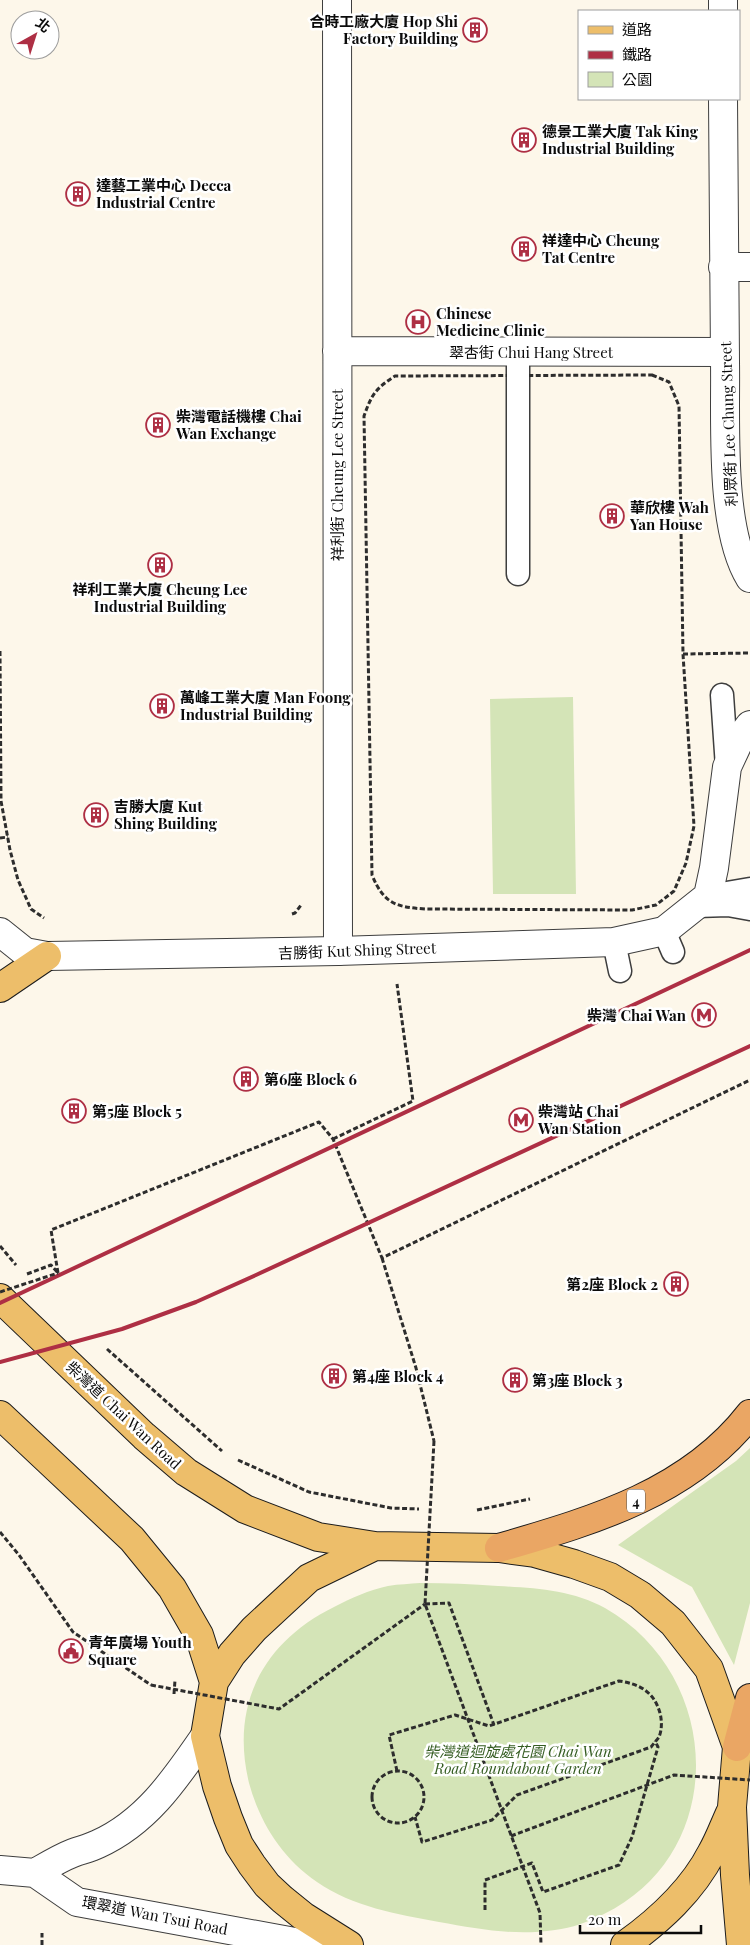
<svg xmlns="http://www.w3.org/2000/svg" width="750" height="1945" viewBox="0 0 750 1945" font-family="'Playfair Display','Noto Sans TC',serif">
	<rect width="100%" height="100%" fill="#fdf7ea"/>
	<path fill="#d4e4b7" d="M573 697 576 894H493L490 699Z
		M750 1448V1603L734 1665 692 1587 618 1545 736 1461Z
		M420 1583C447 1583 472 1584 498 1586 535 1588 572 1590 605 1608 723 1675 730 1852 604 1914 588 1922 572 1928 555 1930 515 1936 478 1929 439 1922 397 1914 353 1907 317 1882 282 1858 260 1823 249 1783 230 1705 263 1642 334 1607 351 1598 369 1590 388 1586 399 1584 410 1584 420 1583Z"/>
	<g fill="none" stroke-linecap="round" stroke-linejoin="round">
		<g stroke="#3e3e3e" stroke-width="25">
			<path id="service" d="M518 351V574
				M722 695 727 767
				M709 896 750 889
				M697 906 728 905 750 909
				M664 931 673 952
				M614 942 620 971"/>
		</g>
		<g stroke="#3e3e3e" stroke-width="30">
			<path id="minor" d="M337 0 338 951
				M723 0V11
				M723 99C723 186 724 273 725 361 726 419 719 528 750 578
				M723 267H750
				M337 351 725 352
				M0 932 25 952 47 956"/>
		</g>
		<g stroke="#3e3e3e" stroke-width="30">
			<path id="tertiary" d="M47 956 338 951 614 942 664 931 708 896 714 868 727 767 741 737 750 725
				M0 1870 35 1873 77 1902 311 1945
				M35 1873C47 1866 60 1858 73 1853 81 1850 90 1848 98 1844 147 1822 176 1778 205 1736"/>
		</g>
		<g stroke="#1c1c1c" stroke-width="30">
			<path id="primary" d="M0 988 47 956
				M0 1298 144 1436 186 1472 245 1509 318 1537 375 1546 499 1548 535 1553 574 1564 610 1577 640 1595 673 1623 709 1669 737 1747 732 1807 735 1875 741 1945
				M0 1415 132 1539 172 1588 199 1635 214 1682
				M349 1945 303 1916 282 1899 267 1885 252 1865 239 1845 228 1818 217 1786 205 1736 214 1682 232 1654 254 1629 309 1578 375 1546
				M625 1945C660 1920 692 1891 712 1852 719 1840 724 1826 730 1813"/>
		</g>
		<g stroke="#1c1c1c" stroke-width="30">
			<path id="trunk" d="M499 1548C591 1521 688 1494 750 1414
				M737 1747 750 1698"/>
		</g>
		<path stroke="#2d2d2d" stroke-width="3" stroke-dasharray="5 2.5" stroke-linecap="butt" d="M652 375 669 382 679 406 683 654 694 826 686 863 674 891 656 905 632 910 425 909C396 907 384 904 372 875L364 416C372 394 375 389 395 376Z
			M0 651 1 801 10 850 18 880 31 909 44 918
			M683 654 750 653
			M0 838 8 837
			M292 914 295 913 301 905
			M333 1139 413 1101 397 984
			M0 1246 16 1265
			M382 1258 416 1368 434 1441
			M58 1273 51 1230 319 1122 333 1139 382 1258 750 1080
			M27 1274 51 1265 58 1273
			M107 1349 222 1451
			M238 1460 309 1492 391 1508 419 1509
			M477 1510 530 1499
			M0 1532 19 1555 73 1632 151 1685
			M425 1604 449 1603 494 1725
			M174 1694 175 1680
			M372 1797a26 26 0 1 1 52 0a26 26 0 1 1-52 0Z
			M397 1771 389 1735 455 1715 489 1726 619 1681C640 1684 654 1692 660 1713 662 1721 662 1730 659 1737 657 1740 654 1743 651 1747L517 1795 492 1820 422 1842 415 1817
			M485 1910V1880L532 1863 543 1892 619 1865 632 1837 658 1747 655 1741
			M42 1945V1933"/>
		<use href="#service" stroke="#fff" stroke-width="22"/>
		<use href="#minor" stroke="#fff" stroke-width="28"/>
		<use href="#tertiary" stroke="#fff" stroke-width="28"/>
		<use href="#primary" stroke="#edbe6a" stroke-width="28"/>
		<use href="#trunk" stroke="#eaa664" stroke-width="28"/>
		<path stroke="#ae2f44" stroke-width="4" d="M0 1303 750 950
			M0 1362 122 1329 196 1302 256 1275 750 1046"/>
		<path stroke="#2d2d2d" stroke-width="3" stroke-dasharray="5 2.5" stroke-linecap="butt" d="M0 1292 58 1273
			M434 1441 425 1604 540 1913 541 1945
			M151 1685 279 1709 425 1604
			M511 1836 674 1775 750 1780"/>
	</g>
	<defs>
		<g id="building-ring" transform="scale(1.25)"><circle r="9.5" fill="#fff" stroke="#ae2f44" stroke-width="1.5"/><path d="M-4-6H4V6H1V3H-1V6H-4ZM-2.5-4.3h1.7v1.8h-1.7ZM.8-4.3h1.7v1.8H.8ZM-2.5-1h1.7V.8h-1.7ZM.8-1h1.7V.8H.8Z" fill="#ae2f44"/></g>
		<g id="hospital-ring" transform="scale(1.25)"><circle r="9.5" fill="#fff" stroke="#ae2f44" stroke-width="1.5"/><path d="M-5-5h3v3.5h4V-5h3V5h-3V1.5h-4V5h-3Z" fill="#ae2f44"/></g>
		<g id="metro-ring" transform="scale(1.25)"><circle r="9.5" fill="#fff" stroke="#ae2f44" stroke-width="1.5"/><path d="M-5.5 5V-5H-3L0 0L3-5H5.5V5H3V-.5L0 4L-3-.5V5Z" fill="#ae2f44"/></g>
		<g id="civic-ring" transform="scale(1.25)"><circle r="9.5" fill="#fff" stroke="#ae2f44" stroke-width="1.5"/><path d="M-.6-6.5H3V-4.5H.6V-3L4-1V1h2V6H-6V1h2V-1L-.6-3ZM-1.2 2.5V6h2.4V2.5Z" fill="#ae2f44"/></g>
	</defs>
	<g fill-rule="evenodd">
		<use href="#building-ring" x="475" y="30"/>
		<use href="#building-ring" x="524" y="140"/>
		<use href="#building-ring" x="78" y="194"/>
		<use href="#building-ring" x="524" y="249"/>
		<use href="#hospital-ring" x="418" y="322"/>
		<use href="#building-ring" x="158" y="425"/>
		<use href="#building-ring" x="612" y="516"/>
		<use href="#building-ring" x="160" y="565"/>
		<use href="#building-ring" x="162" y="706"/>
		<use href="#building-ring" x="96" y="815"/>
		<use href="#metro-ring" x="704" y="1015"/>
		<use href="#building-ring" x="246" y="1079"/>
		<use href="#building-ring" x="74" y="1111"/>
		<use href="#metro-ring" x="521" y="1120"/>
		<use href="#building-ring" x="676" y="1284"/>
		<use href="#building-ring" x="334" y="1376"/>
		<use href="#building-ring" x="515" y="1380"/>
		<use href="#civic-ring" x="71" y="1651"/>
	</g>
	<g text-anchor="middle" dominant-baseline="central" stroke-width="5" stroke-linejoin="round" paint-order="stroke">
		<rect fill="#fff" stroke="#545454" stroke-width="1" x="627" y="1489.5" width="18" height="23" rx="4"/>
		<g font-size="14" font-weight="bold" fill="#0b0b0b">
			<text x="636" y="1501">4</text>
		</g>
		<g font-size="15" font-weight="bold" fill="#0b0b0b" stroke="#fff" text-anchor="start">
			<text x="458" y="21" text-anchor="end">合時工廠大廈 Hop Shi<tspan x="458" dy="17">Factory Building</tspan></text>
			<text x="542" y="131">德景工業大廈 Tak King<tspan x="542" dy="17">Industrial Building</tspan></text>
			<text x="96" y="185">達藝工業中心 Decca<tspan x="96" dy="17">Industrial Centre</tspan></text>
			<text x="542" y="240">祥達中心 Cheung<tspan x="542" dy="17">Tat Centre</tspan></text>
			<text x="436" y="313">Chinese<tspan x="436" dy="17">Medicine Clinic</tspan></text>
			<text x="176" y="416">柴灣電話機樓 Chai<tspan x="176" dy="17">Wan Exchange</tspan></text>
			<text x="630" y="507">華欣樓 Wah<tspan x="630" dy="17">Yan House</tspan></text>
			<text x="160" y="589" text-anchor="middle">祥利工業大廈 Cheung Lee<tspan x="160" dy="17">Industrial Building</tspan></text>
			<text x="180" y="697">萬峰工業大廈 Man Foong<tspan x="180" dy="17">Industrial Building</tspan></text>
			<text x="114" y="806">吉勝大廈 Kut<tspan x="114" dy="17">Shing Building</tspan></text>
			<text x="686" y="1015" text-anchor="end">柴灣 Chai Wan</text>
			<text x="264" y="1079">第6座 Block 6</text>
			<text x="92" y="1111">第5座 Block 5</text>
			<text x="538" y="1111">柴灣站 Chai<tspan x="538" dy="17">Wan Station</tspan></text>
			<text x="658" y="1284" text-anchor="end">第2座 Block 2</text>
			<text x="352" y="1376">第4座 Block 4</text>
			<text x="532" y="1380">第3座 Block 3</text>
			<text x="88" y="1642">青年廣場 Youth<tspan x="88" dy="17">Square</tspan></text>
		</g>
		<g font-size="15" fill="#0b0b0b" stroke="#fff">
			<text x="531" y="352">翠杏街 Chui Hang Street</text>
			<text transform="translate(728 424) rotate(-92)">利眾街 Lee Chung Street</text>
			<text transform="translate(337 475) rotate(-90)">祥利街 Cheung Lee Street</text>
			<text transform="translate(357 950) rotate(-2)">吉勝街 Kut Shing Street</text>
			<text transform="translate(124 1415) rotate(43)">柴灣道 Chai Wan Road</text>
			<text transform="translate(155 1915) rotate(11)">環翠道 Wan Tsui Road</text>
		</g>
		<g font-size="15" font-style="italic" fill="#345c21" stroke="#fff">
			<text x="518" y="1751">柴灣道迴旋處花園 Chai Wan<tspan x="518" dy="17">Road Roundabout Garden</tspan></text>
		</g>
	</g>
	<rect x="578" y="10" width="162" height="90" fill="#ffffff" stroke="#9d9d9d"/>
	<rect x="588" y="26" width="25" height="8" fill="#edbe6a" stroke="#9d9d9d"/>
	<text x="622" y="35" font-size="15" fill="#0b0b0b">道路</text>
	<rect x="588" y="51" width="25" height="8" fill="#ae2f44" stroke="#9d9d9d"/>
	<text x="622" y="60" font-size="15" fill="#0b0b0b">鐵路</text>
	<rect x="588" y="72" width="25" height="15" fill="#d4e4b7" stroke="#9d9d9d"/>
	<text x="622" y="85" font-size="15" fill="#0b0b0b">公園</text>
	<g transform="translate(35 35) rotate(39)"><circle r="24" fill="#ffffff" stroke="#9d9d9d"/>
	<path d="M0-4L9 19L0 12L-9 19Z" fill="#ae2f44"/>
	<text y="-8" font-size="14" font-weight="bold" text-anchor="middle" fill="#0b0b0b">北</text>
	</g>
	<path d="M580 1925v8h121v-8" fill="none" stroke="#0b0b0b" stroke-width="2.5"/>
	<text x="588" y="1925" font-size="15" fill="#0b0b0b" stroke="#ffffff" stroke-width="4" paint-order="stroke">20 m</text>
</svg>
